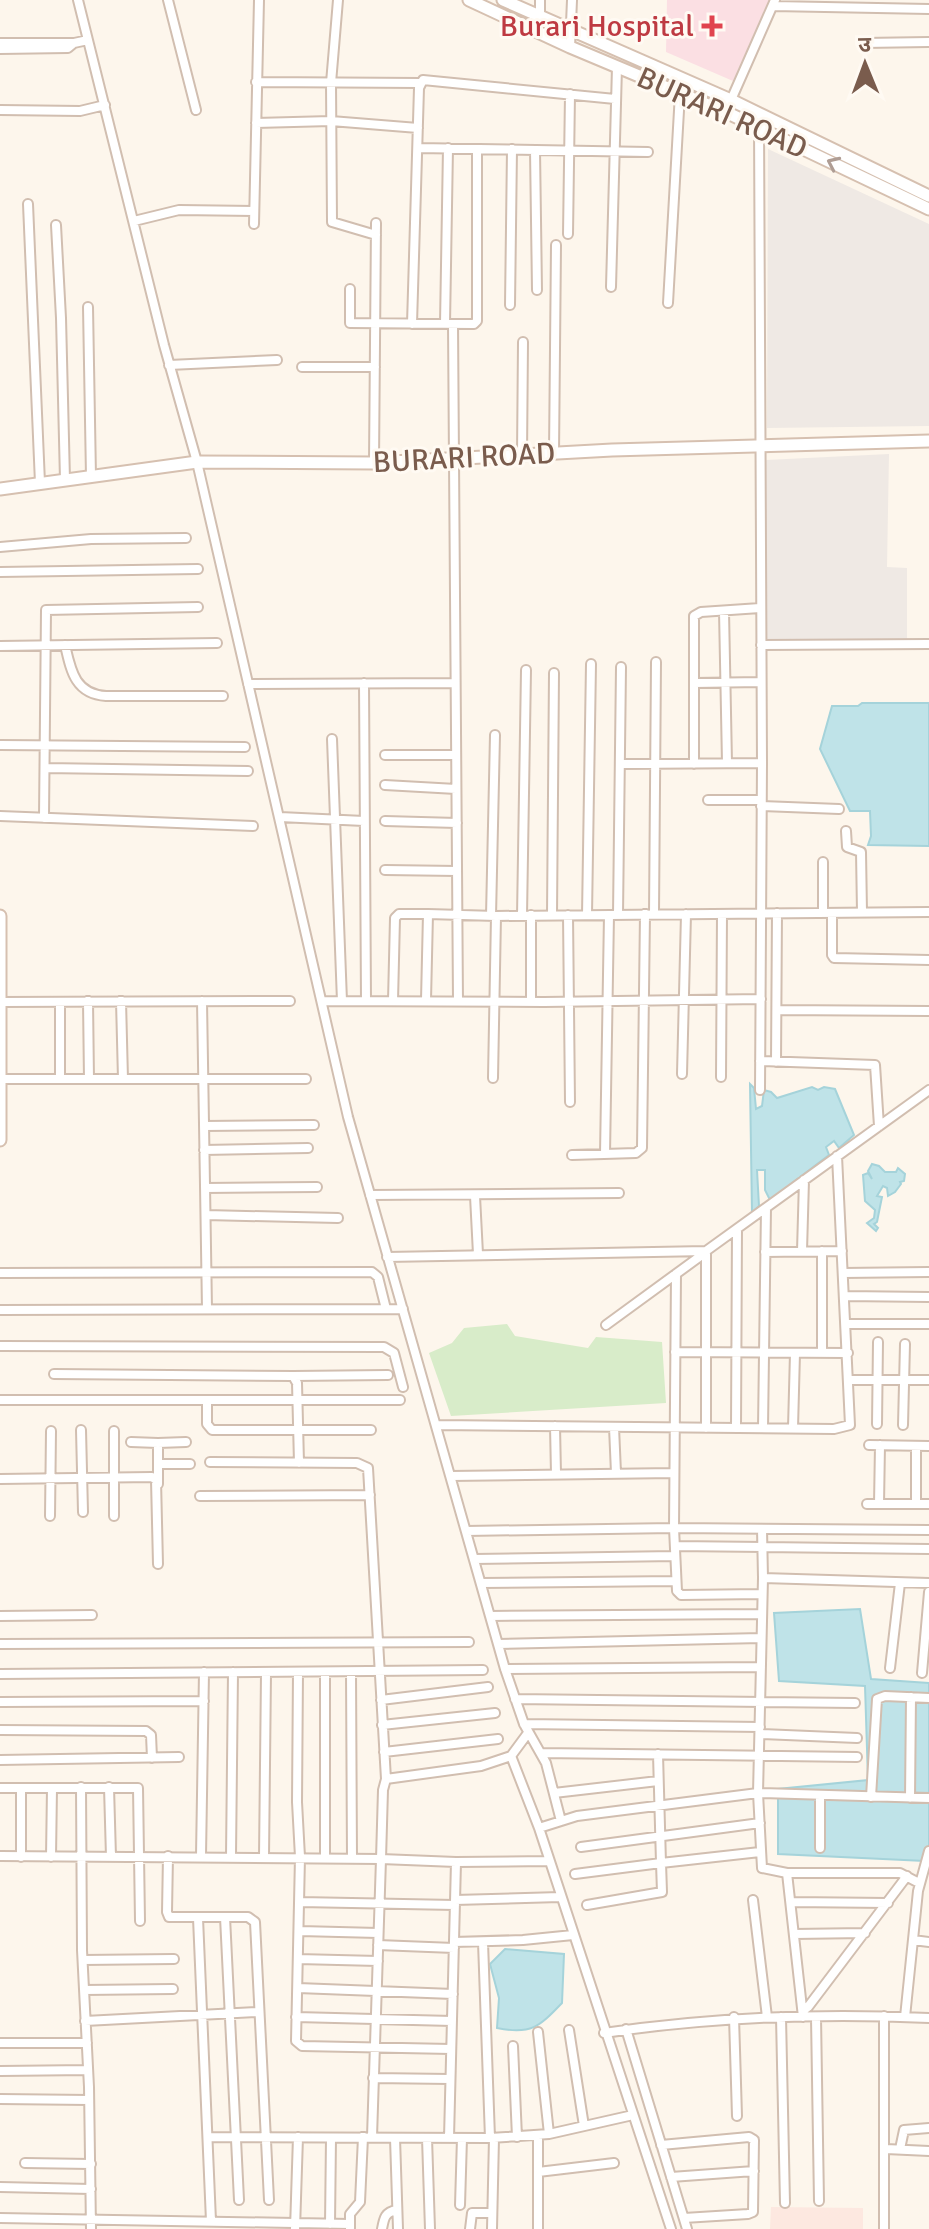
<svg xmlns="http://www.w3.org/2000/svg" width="929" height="2229" viewBox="0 0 929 2229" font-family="Signika,'Noto Sans Devanagari',sans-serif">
	<rect width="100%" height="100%" fill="#fdf6ec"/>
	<path fill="#fde8e0" d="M771 2207 863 2208V2229H770Z"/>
	<path fill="#efe9e4" d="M768 149 929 224V426L767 428Z
		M889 454 887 567 907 568V641L766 639V460Z"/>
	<path fill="#fbdfe3" d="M667 0H769L733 81 666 52Z"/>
	<path fill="#d8ecc9" d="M507 1324 515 1336 588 1348 596 1337 662 1342 666 1403 451 1416 429 1353 452 1343 464 1328Z"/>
	<path fill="#bfe3e8" stroke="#a5d3da" stroke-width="2" d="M862 703H929V846L868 845 871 836 870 811H850L820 749 832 706H858Z
		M750 1084 754 1088 756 1109 762 1106 764 1090 771 1092 777 1098 812 1087 818 1090 824 1087 835 1089 854 1135 839 1148 834 1141 826 1147 829 1155 770 1200 765 1190V1170H757L759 1206 752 1213Z
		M872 1164 879 1166 885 1172H896L898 1168 905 1174 904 1181 900 1182 901 1184 895 1192 888 1196 887 1188 883 1186 877 1196 882 1197 877 1222 874 1224 878 1228 876 1231 867 1223 874 1218 875 1210 865 1201 863 1175 868 1173 872 1179 868 1171Z
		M860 1609 871 1679 929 1683V1865L925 1861 778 1854V1789L868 1780 865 1686 779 1681 774 1613Z
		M505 1949 564 1954 562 2003C539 2027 531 2035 497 2028L499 1998 490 1964Z"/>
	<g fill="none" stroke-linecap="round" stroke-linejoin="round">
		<g stroke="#d1beb0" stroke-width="12">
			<path id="street" d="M78 0 164 345 197 462 348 1117 505 1669 524 1724 546 1763 561 1821
				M168 0 196 110
				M338 0 331 83 332 222 376 235
				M773 6 929 9
				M540 16V0
				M0 43H74
				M864 43 929 42
				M570 47 572 0
				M0 49 68 48 74 43 88 40
				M256 82 420 83
				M731 100 775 0
				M0 110 80 111 105 105
				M256 123 331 121 418 128
				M759 123 762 763 760 1090
				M418 148 648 152
				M535 150 537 290
				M28 204 40 483
				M134 221 179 210 254 211
				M254 224 259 0
				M56 225 61 318 65 480
				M568 234 570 94
				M611 287 617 67
				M350 289V323L474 324 477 321V149
				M668 303 680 93
				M510 305 512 149
				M88 307 91 477
				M412 324 419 88 423 80 615 99
				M445 324 448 148
				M453 324 458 1001
				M169 365 277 360
				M302 367H375
				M554 454 556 245
				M522 455 523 342
				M374 463 376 223
				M0 547 91 539 186 538
				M0 572 198 569
				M724 611 727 763
				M65 645C71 671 75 694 106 696H223
				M761 645 929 644
				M0 646 217 643
				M364 683 366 1001
				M694 683 761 682
				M248 684 455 683
				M332 739 342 1001
				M0 745 245 747
				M385 755H455
				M621 764 762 763
				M694 764V616L701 612 760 608
				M45 768 248 771
				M385 785 456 789
				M708 800H761
				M761 806 839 809
				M0 816 253 826
				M280 817 364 821
				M44 818 46 610 198 607
				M385 821 457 823
				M846 831 847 847 861 852 862 912
				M385 870 457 871
				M823 913V862
				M832 913V955L834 958 929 960
				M654 914 656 662
				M552 915 554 673
				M568 915 570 1102
				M587 915 591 664
				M618 915 621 667
				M491 916 495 735
				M522 916 526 670
				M426 1000 428 914 496 916 929 912
				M88 1001 89 1079
				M121 1001 123 1079
				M202 1001 207 1309
				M322 1001 544 1002 761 999
				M393 1001 395 918 399 914H428
				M1 1002 290 1001
				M531 1002V915
				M777 1010 929 1011
				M760 1061 875 1065 879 1126
				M776 1062 777 913
				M682 1074 686 914
				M721 1077 722 914
				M493 1078 496 916
				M0 1079H306
				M60 1079V1002
				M204 1126 314 1125
				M204 1150 308 1148
				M605 1154 609 915
				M572 1155 636 1153 642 1148 645 914
				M205 1188 317 1187
				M370 1195 619 1193
				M475 1196 478 1254
				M206 1215 338 1218
				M802 1251 804 1180
				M822 1251V1353
				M765 1252 842 1251
				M387 1257 706 1251 929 1090
				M0 1273 372 1272 378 1277 386 1309
				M843 1273 929 1272
				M676 1274 674 1528 677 1591 681 1595 761 1594
				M845 1296 929 1297
				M0 1310 403 1309
				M846 1324H929
				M606 1325 706 1252
				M0 1346 384 1347 394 1353 403 1387
				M675 1352 848 1353
				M54 1374 293 1376 297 1383 299 1463
				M293 1376 388 1375
				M849 1380H929
				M0 1400H400
				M207 1400V1424L212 1430H371
				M877 1424 878 1342
				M437 1425 834 1429 850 1425 837 1156
				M903 1425 905 1344
				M555 1426 556 1474
				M614 1427 616 1473
				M706 1428V1251
				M736 1428 737 1229
				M763 1428 766 1208
				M793 1428 795 1353
				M81 1430 83 1512
				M114 1431V1516
				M131 1442 158 1443V1484
				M158 1443 186 1442
				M869 1445 929 1446
				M916 1446V1504
				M210 1462 357 1463 368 1468 386 1779
				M158 1464H190
				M451 1476 674 1473
				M0 1479 152 1477 156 1480 158 1564
				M200 1496 370 1495
				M867 1504H929
				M879 1504 880 1445
				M50 1516 51 1431
				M762 1529 763 1578
				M466 1531 674 1528 929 1530
				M675 1546 929 1549
				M474 1559 675 1556
				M481 1583 676 1581
				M0 1616 92 1615
				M490 1616 760 1614
				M0 1644 469 1642
				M498 1644 761 1638
				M890 1668 900 1583
				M505 1669 761 1667
				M298 1672 297 1802 300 1857 296 2041 302 2046 451 2049
				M351 1672 352 1858
				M922 1673 929 1592
				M0 1674 483 1670
				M515 1699 855 1703
				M381 1700 488 1687
				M0 1702 204 1701
				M524 1724 760 1727
				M382 1725 495 1713
				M0 1730 146 1731 151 1735 152 1758
				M528 1733 511 1756 539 1828 671 2229
				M760 1734 857 1738
				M384 1752 498 1739
				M541 1753 857 1757
				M658 1754 661 1863 760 1852
				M0 1760 179 1757
				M81 1787 82 1950 89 2087 91 2229
				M109 1787 111 1857
				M0 1788H138L140 1921
				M21 1788V1857
				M554 1793 658 1781
				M871 1797 877 1699 885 1696 929 1698
				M910 1798 911 1697
				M539 1828 577 1816 758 1793 763 1578 929 1583
				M581 1847 760 1823
				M820 1848V1795
				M0 1856 381 1859 383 1790 386 1779 481 1766 511 1756
				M168 1856 167 1912 169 1917H248L255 1922 269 2200
				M201 1856 204 1672
				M231 1856 233 1672
				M51 1857 52 1788
				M264 1857 266 1673
				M325 1858V1672
				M787 1873 762 1868 758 1793 929 1798
				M575 1874 661 1863 662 1892 587 1905
				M455 1900 560 1897
				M753 1900 767 2017
				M300 1902 455 1905
				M791 1902 888 1903
				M225 1917 239 2200
				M198 1918 211 2221
				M300 1931 378 1933
				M794 1934 865 1933
				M913 1940 929 1942
				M454 1942 523 1940 573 1935
				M483 1942 490 2138
				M378 1945 454 1948
				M298 1959 378 1961
				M83 1960 174 1959
				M298 1988 453 1994
				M84 1990 173 1989
				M803 2011 808 2007 907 1876
				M884 2016V2229
				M296 2017 452 2021
				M734 2017 737 2116
				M781 2017 785 2203
				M803 2017 787 1873H900L919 1883
				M816 2017 819 2201
				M905 2017 918 1891 929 1851
				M85 2021 258 2012
				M626 2029 687 2229
				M569 2030 584 2126
				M538 2032 549 2134
				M604 2033C712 2017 820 2013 929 2018
				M0 2043H87
				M513 2046 517 2137
				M0 2071 88 2070
				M373 2078 450 2079
				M0 2099 89 2100
				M208 2137 490 2138 549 2134 633 2115
				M372 2137 381 1859 456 1862 548 1861
				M395 2138 398 2229
				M427 2138 430 2229
				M449 2138 456 1862
				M661 2145 749 2137 754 2140 753 2212 748 2214 684 2218
				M886 2149 929 2151
				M900 2149 904 2130 929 2128
				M25 2163 91 2164
				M538 2172 614 2163
				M671 2177 754 2171
				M0 2187 91 2189
				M460 2205 462 2138
				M0 2218 350 2224
				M330 2224 331 2138
				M350 2228V2214L360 2202 363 2137
				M295 2229 298 2137
				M382 2229C384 2218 385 2212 397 2210
				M470 2229 472 2213H492
				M492 2229 494 2138
				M538 2229V2135"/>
		</g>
		<g stroke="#d6c0b0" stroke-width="15">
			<path id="secondary" d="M469 0 570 47 732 115 929 209
				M503 0 731 100 929 196
				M0 489 197 462 374 463 612 450 929 441
				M0 916V1140"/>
		</g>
		<use href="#street" stroke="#fff" stroke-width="8"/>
		<use href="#secondary" stroke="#fff" stroke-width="11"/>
	</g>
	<defs><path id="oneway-chevron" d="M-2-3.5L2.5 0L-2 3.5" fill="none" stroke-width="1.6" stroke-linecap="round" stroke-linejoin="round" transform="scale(2)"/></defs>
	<use stroke="#af9d94" href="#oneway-chevron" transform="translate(833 163) rotate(-155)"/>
	<path fill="#e0444e" stroke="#fffaf3" stroke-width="3" d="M708 14h8v8h8v8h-8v8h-8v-8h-8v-8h8z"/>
	<g text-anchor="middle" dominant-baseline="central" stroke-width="6" stroke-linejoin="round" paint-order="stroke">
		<g font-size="30" fill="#be3a42" stroke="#fffaf3" text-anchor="end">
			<text x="694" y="26">Burari Hospital</text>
		</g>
		<g font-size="30" fill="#7a5c4d" stroke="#fffaf3">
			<text transform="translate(722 113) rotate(24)">BURARI ROAD</text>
			<text transform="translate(464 458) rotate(-3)">BURARI ROAD</text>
		</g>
	</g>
	<g transform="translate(865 64) rotate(359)" stroke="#fffaf3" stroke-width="6" paint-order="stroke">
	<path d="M0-6L14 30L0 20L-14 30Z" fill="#7a5c4d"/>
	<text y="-12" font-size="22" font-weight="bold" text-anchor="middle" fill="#7a5c4d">उ</text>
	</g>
</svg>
